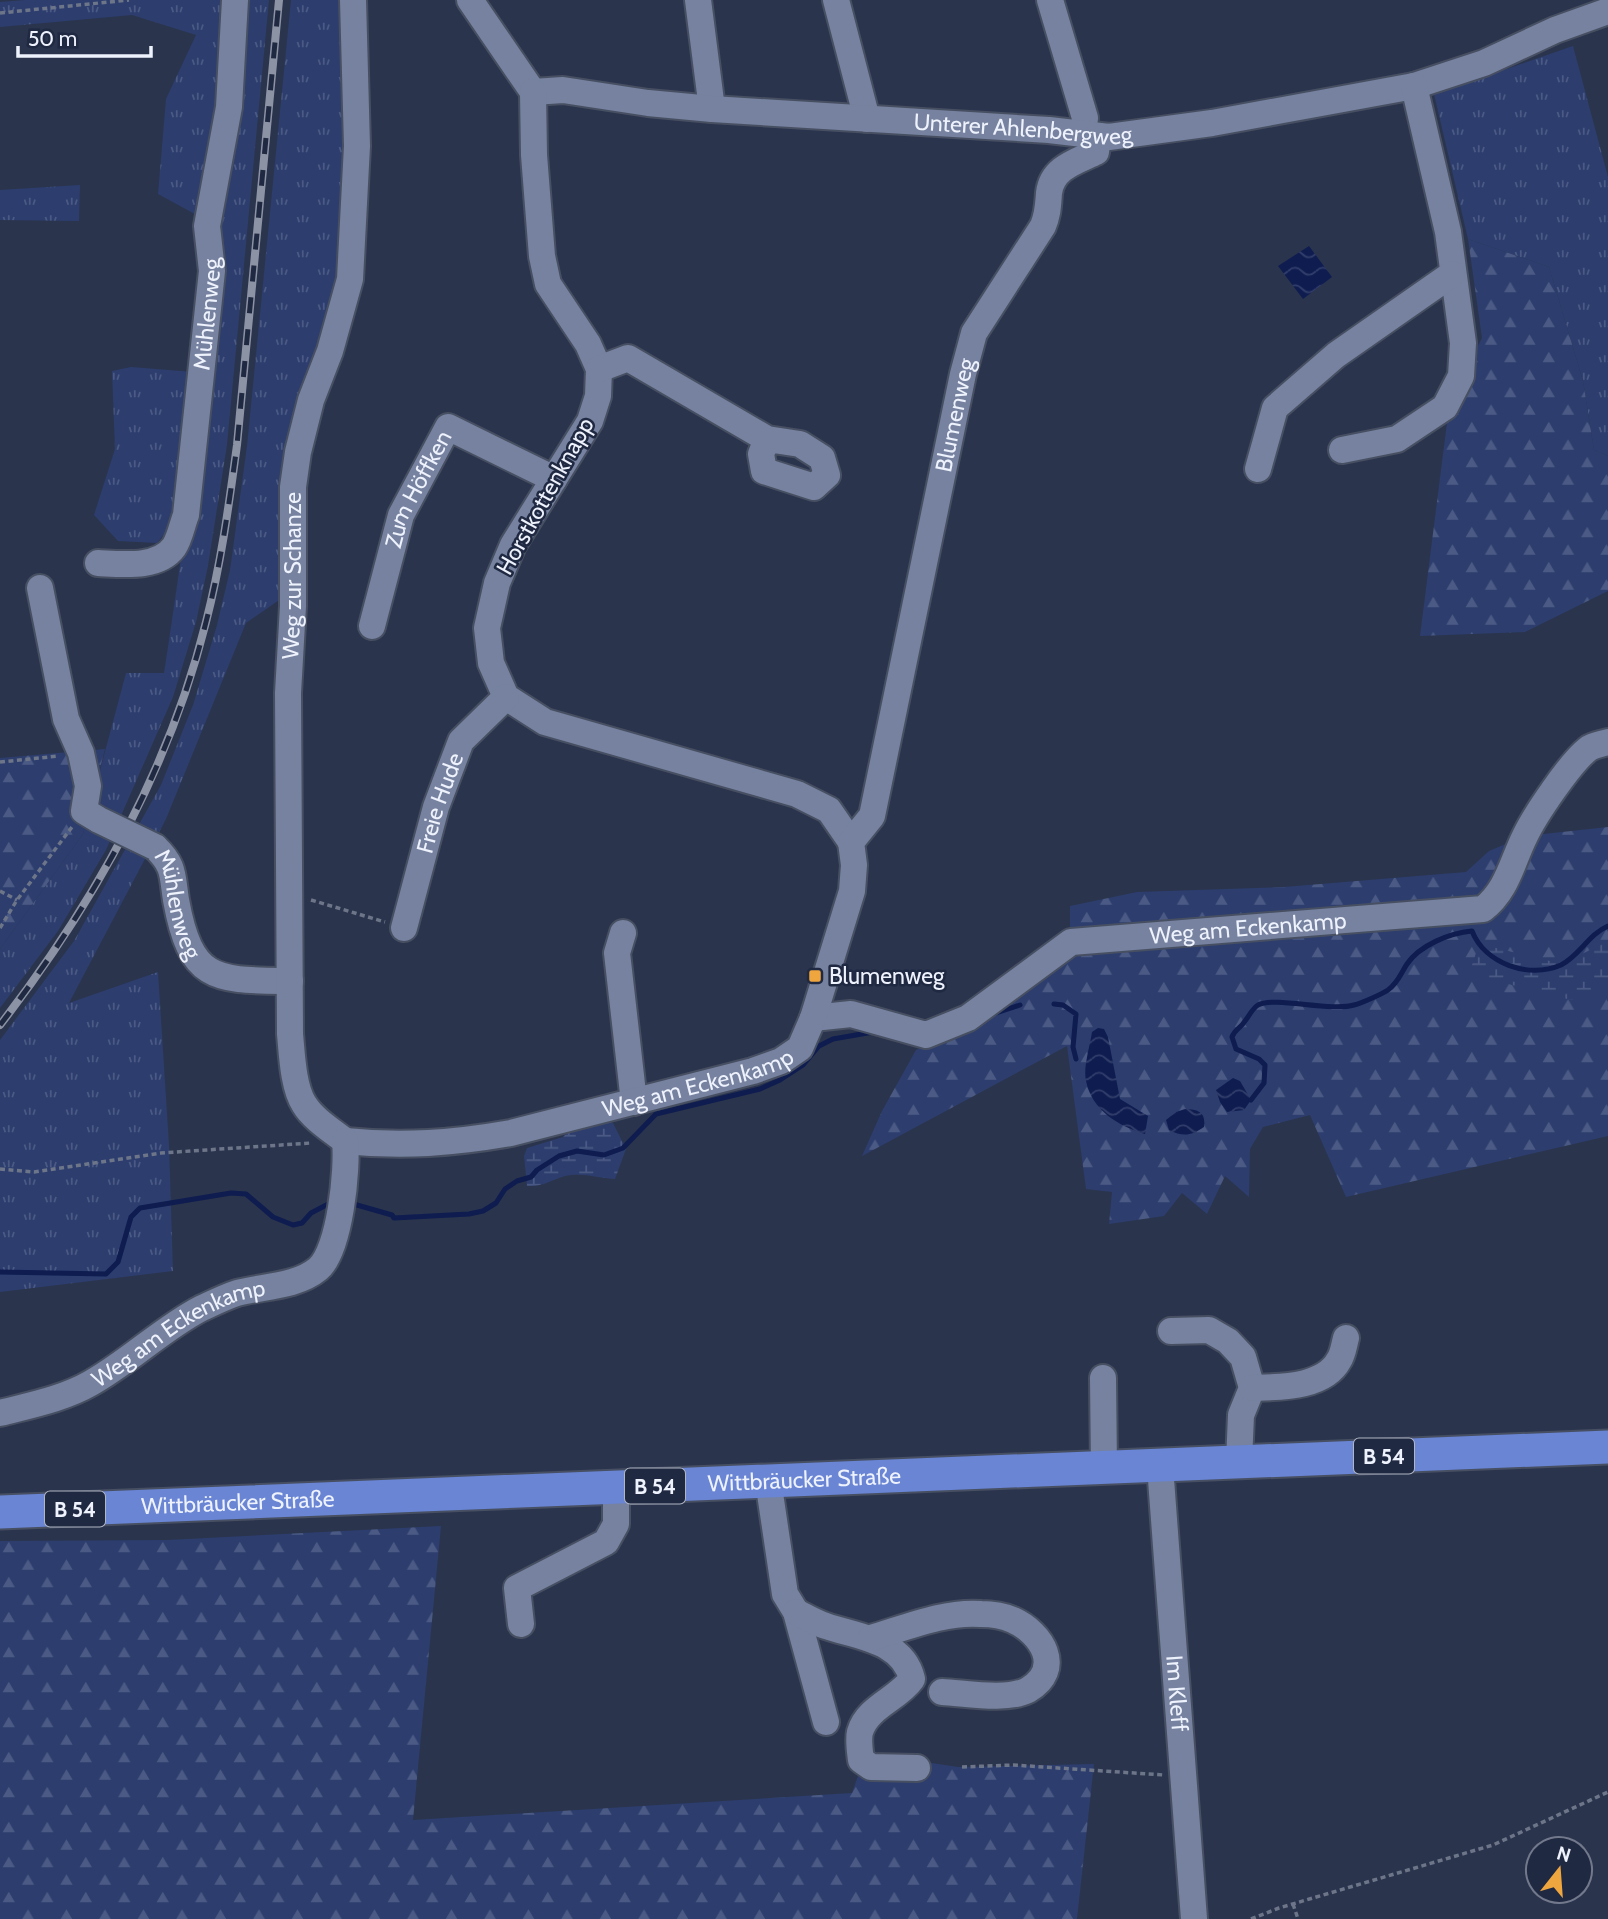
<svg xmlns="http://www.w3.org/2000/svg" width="1608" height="1919" viewBox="0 0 1608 1919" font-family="Cabin,sans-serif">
	<defs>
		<pattern id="grass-tufts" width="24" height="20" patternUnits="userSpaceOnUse" patternTransform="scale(1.75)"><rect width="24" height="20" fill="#2c3d6e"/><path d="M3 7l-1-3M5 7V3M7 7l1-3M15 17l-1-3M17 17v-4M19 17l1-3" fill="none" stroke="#4b5a84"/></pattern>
		<pattern id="forest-firs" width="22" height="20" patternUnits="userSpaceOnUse" patternTransform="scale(1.75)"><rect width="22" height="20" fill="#2c3d6e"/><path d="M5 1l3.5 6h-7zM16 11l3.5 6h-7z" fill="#4b5a84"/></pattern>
		<pattern id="wetland-marsh" width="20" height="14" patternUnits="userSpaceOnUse" patternTransform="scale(1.75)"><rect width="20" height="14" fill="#2c3d6e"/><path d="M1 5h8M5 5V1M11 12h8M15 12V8" fill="none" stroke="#4b5a84"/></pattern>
		<pattern id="water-waves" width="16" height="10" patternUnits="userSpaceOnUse" patternTransform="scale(1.75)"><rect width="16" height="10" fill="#0e1c50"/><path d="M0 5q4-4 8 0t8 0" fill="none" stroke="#313d6a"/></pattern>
	</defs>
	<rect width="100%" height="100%" fill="#2a344d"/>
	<path fill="url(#grass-tufts)" d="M25 0H269L227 445 208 566 196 622 173 697 106 850 58 931 0 1008V949L83 834 126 673H164C187 524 206 374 222 224L204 219 158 194 166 99 196 35 132 15 0 27V2Z
		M291 0H344L348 127 342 238 282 598 246 623 166 819 69 1003 158 972 169 1145 173 1271 0 1292V1040L74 941 161 785 193 705 217 625 230 570 247 446Z
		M1573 46 1608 177V456L1594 450 1583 381 1549 267 1468 239 1434 94Z
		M80 185 79 221 0 220V190Z
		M131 367 193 372 181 513 157 543 118 541 94 515 115 449 112 371Z"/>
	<path fill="url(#forest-firs)" d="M1468 239 1549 267 1583 381 1594 450 1608 456V591L1525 632 1420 636 1450 399 1482 338Z
		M105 749 83 834 0 949V758Z
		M1608 827V1136L1346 1197 1310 1115 1263 1127 1250 1149 1249 1197 1225 1176 1207 1214 1182 1193 1164 1216 1109 1224 1112 1192 1086 1189 1067 1046 862 1156 882 1111 916 1050 976 1021 1070 943V906L1137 892 1284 887 1466 872 1489 851 1525 836Z
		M441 1526 413 1820 852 1793 866 1753 958 1767 1094 1764 1077 1919H0V1541L168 1540Z"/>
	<path fill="url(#wetland-marsh)" d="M1608 941V991L1571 1000 1469 974 1479 944 1562 964Z
		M596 1121 613 1123 626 1149 615 1179C599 1178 581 1172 565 1176 551 1180 543 1187 527 1186L524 1156 527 1148 563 1137 573 1127Z"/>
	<path fill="url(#water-waves)" d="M1309 246 1332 277 1303 299 1278 266Z
		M1098 1028 1104 1029 1108 1037 1120 1099 1148 1116 1145 1134C1118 1126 1092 1110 1086 1081 1083 1067 1090 1046 1092 1032Z
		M1233 1078 1240 1081 1251 1100 1244 1110 1227 1112 1220 1102 1216 1090Z
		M1185 1109C1199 1109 1206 1113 1204 1127 1191 1136 1183 1137 1169 1130L1166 1120 1176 1112Z"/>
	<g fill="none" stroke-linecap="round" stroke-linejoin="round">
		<path stroke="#0e1c50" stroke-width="5" d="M1054 1004 1063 1005 1076 1014 1073 1047 1076 1059
			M993 1014 1020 1005
			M1251 1100 1264 1083 1265 1065 1259 1059 1236 1049 1232 1037C1235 1029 1241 1028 1245 1021 1249 1016 1252 1009 1258 1005 1275 996 1330 1012 1354 1005 1362 1003 1382 994 1388 990 1398 983 1401 973 1407 964 1420 945 1450 933 1472 931 1485 964 1529 979 1561 965 1579 956 1589 934 1608 926
			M350 1203 392 1215 394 1218 469 1214 483 1211 496 1203 505 1189 517 1181 531 1177 537 1170 559 1156 577 1151 604 1155 623 1148 656 1114 760 1089 780 1080 803 1065 819 1046 833 1039 873 1032
			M0 1272 106 1274 118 1262 131 1217 140 1208 231 1193 246 1194 273 1217 293 1225 302 1223 311 1213 334 1201"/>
		<g stroke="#474f62" stroke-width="30">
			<g id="minor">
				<path d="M470 0 533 92"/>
				<path d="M698 0 712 109"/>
				<path d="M836 0 867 119"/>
				<path d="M1050 0 1085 118 1083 133"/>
				<path id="s1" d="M533 92 563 90 648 103 712 109 1049 130 1109 137 1212 123 1414 86 1484 63 1555 30 1608 11"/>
				<path d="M533 92 534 155 542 256 548 284 588 344 599 369 598 396 590 421 513 545 497 583 487 628 491 663 506 697 545 722 797 794 829 810 851 842"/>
				<path d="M599 369 628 358 767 439 800 444 822 458 827 475 814 487 764 471 761 454 767 439"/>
				<path d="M1342 450 1397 439 1445 407 1461 376 1463 343 1448 232 1414 86"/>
				<path d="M1258 469 1275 408 1336 355 1452 274"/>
				<path id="s2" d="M98 563C121 564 158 569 174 547 180 538 182 525 186 515L212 271 207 226 229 107 235 0"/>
				<path d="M40 588 66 719 81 753 88 786 84 811 99 820"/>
				<path id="s3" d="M372 626 401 515 448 427 554 479"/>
				<path id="s4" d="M155 847C175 866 172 875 176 900 191 983 216 980 290 981"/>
				<path id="s5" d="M404 928 436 807 461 741 506 697"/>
				<path d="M623 933 617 953 634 1102"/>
				<path id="s6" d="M813 1018 851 1014 926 1035 968 1018 1071 942 1483 909C1507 891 1512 862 1525 836 1535 815 1570 763 1588 749 1593 745 1602 744 1608 742"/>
				<path id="s7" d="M345 1141C403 1147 454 1143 511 1133L753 1071 781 1061 800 1048 813 1018 852 891 854 865 851 842 872 816 963 374 974 333 1043 226C1048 214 1048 206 1049 193 1052 168 1075 162 1096 152L1098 136"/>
				<path id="s8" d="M345 1141C331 1130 313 1119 304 1104 293 1087 292 1054 290 1034L288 693 293 606V487L298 452 311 400 330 351 350 279 357 146 353 0"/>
				<path d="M1171 1331 1209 1330 1228 1341 1243 1357 1252 1388 1241 1415 1239 1462"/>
				<path d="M1103 1378 1104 1469"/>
				<path d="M1252 1388C1279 1387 1324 1388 1339 1360 1343 1354 1344 1345 1346 1338"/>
				<path id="s9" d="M0 1413C31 1405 63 1399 91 1383 130 1361 163 1328 202 1308 213 1303 225 1297 237 1293 263 1286 296 1287 318 1269 340 1251 348 1168 345 1141"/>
				<path id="s10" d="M1160 1466 1194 1919"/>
				<path d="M768 1480 785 1594 796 1612 826 1722"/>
				<path d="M796 1612C806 1617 816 1623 826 1626 858 1637 903 1640 912 1679 898 1699 867 1707 860 1732 858 1740 860 1752 861 1760L871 1767 917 1768"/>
				<path d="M521 1624 517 1588 606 1542 616 1524V1488"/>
				<path d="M871 1638C905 1628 945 1611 981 1614 992 1614 1004 1616 1013 1620 1042 1633 1064 1669 1028 1690 1007 1701 965 1693 942 1692"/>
			</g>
		</g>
		<g stroke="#474f62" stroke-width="37">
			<g id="major">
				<path id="s11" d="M0 1512 1608 1447"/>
			</g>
		</g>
		<path stroke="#6d7589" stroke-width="3.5" stroke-dasharray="5 3.5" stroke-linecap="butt" d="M0 13 129 0
			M0 762 59 756
			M0 891 17 900
			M311 900 385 922
			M0 928 17 900 72 827
			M0 1169 34 1172 161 1153 311 1143
			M962 1767 1013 1765 1164 1775
			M1293 1904 1298 1919
			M1251 1919 1279 1908 1493 1845 1608 1792"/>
		<use href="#minor" stroke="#76829f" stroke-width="26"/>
		<use href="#major" stroke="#6985d4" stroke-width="33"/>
		<g stroke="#8c93a5" stroke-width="8">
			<path id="rail" d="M0 1025C93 905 169 771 206 622 221 564 229 504 237 445L279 0"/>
		</g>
		<use href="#rail" stroke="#202942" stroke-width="5" stroke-dasharray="16" stroke-linecap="butt"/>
		<g stroke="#474f62" stroke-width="30" stroke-linecap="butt">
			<path id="minor-bridge" d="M99 820 155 847"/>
		</g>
		<use href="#minor-bridge" stroke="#76829f" stroke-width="26"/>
	</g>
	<rect fill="#f0a63f" stroke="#202942" stroke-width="2.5" x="808" y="969" width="14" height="14" rx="3.5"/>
	<g text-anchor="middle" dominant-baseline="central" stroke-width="5" stroke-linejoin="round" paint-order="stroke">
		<g fill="#202942" stroke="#b0b6c4" stroke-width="2">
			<rect x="1354" y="1438.5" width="60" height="35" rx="5"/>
			<rect x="625" y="1468.5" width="60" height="35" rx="5"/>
			<rect x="45" y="1491.5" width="60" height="35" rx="5"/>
		</g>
		<g font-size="21" font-weight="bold" fill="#eef2fc">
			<text x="1384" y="1456">B 54</text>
			<text x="655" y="1486">B 54</text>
			<text x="75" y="1509">B 54</text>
		</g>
		<g font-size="23" fill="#eef2fc" stroke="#202942">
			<text stroke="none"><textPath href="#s1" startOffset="492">Unterer Ahlenbergweg</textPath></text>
			<text stroke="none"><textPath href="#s2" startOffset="317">Mühlenweg</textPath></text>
			<text stroke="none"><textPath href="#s7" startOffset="1127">Blumenweg</textPath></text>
			<text stroke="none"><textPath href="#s3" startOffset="145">Zum Höffken</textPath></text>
			<text transform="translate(545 496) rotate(-61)">Horstkottenknapp</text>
			<text stroke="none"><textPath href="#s8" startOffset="586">Weg zur Schanze</textPath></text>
			<text stroke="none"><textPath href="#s5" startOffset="130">Freie Hude</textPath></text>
			<text stroke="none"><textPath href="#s4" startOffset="63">Mühlenweg</textPath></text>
			<text stroke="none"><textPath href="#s6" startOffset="467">Weg am Eckenkamp</textPath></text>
			<text stroke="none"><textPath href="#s7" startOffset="360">Weg am Eckenkamp</textPath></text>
			<text stroke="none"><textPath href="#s9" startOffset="198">Weg am Eckenkamp</textPath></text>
			<text stroke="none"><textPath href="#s11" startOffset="805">Wittbräucker Straße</textPath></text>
			<text stroke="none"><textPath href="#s11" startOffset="238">Wittbräucker Straße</textPath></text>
			<text stroke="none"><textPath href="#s10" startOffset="228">Im Kleff</textPath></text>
		</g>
		<g font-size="23" fill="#eef2fc" stroke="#202942" text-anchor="start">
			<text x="829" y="976">Blumenweg</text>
		</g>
	</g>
	<g transform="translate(1559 1870) rotate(17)"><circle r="33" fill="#202942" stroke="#72798c" stroke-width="2"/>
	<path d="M0-5L12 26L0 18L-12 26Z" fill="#f0a63f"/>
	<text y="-10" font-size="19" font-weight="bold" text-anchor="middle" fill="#eef2fc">N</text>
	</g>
	<path d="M18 46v10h133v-10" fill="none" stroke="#eef2fc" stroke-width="3.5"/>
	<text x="28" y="46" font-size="21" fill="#eef2fc" stroke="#202942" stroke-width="5" paint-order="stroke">50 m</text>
</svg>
